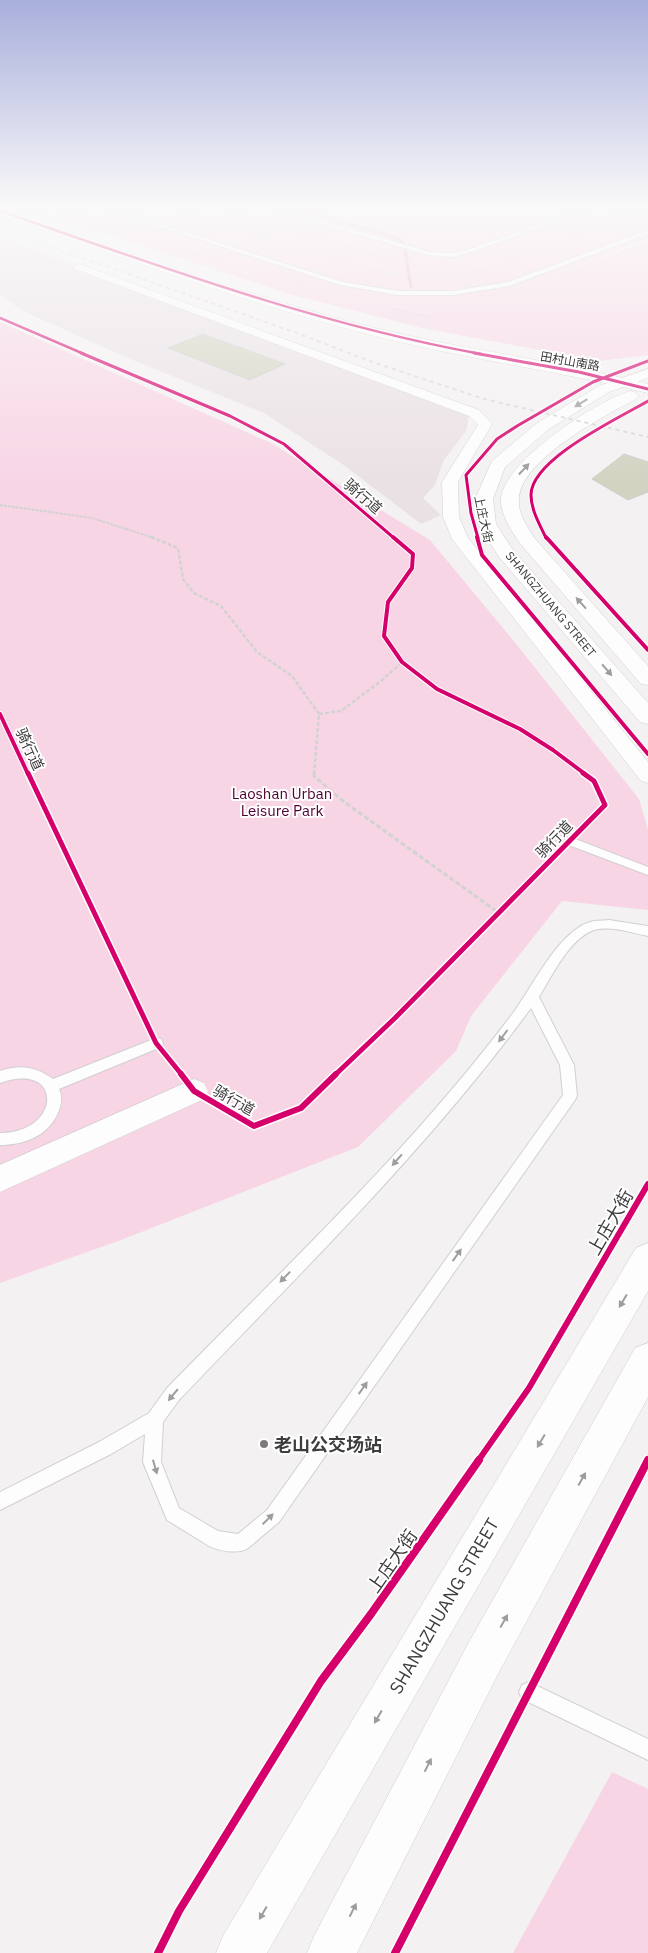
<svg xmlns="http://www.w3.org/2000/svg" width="648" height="1953" viewBox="0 0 648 1953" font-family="'IBM Plex Sans','Noto Sans SC',sans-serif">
	<rect width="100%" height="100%" fill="#f4f1f2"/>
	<path fill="#eae1e5" d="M0 236 201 315 397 387 469 416 466 431 444 460 435 485 423 498 441 515 421 524 345 466 264 413 130 359 23 311 0 295Z"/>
	<path fill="#f8d5e5" d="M30 209H648V238L518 290 648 240V355L599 361 422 328 289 294Z
		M0 322 271 443 430 540 517 645 639 799 648 829V910L562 901 471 1016 456 1051 358 1147 121 1240 0 1283Z
		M612 1772 648 1789V1953H513Z"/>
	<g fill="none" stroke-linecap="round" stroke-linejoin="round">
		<path stroke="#e8a7c7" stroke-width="3" d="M299 209 399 239 404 244 411 287"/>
	</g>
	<path fill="#d2d3c1" stroke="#cecdcd" d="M203 334 285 364 250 380 168 348Z
		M624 454 648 462V492L628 500 592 479Z"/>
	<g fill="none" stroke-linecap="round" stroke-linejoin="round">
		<g stroke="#d1cfd0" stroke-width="2">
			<path id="lane" d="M105 209H113L343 282 398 291H453L508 282 648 230V234L509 286 453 295H398L340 285Z
				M272 209H280L430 252 454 253 464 251 584 209H592L468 253 454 257 428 255Z
				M570 837 648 867V875L566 844 564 841 566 838Z
				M609 920 648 926V936C633 933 610 925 594 930 569 939 552 976 539 997L574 1065 577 1096 575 1100 279 1522 247 1549C236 1554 220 1551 209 1546L167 1520 143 1462 145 1434 111 1454 0 1510V1492L99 1442 149 1413 167 1388C285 1267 411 1149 513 1013 533 986 558 932 590 922 596 920 603 921 609 920ZM531 1008 560 1065 563 1095 267 1510 238 1534 218 1531 179 1508 161 1462 163 1422 179 1400C300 1273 427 1150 531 1008Z
				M156 1038 161 1039 163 1043 161 1047 59 1089C63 1098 61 1106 57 1115 46 1137 23 1145 0 1145V1133C62 1133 64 1060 0 1083V1071C21 1064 36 1067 53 1079Z
				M529 1682 648 1739V1760L522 1699 519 1692 522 1685Z"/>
		</g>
		<g stroke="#d1cfd0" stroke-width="1">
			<path id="street" d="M79 264 479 410 492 424 458 482 459 517 468 538 648 762V783L641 781 452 539 443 517 442 482 478 425 469 416 75 269 73 267Z
				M194 1079 204 1083 208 1091 204 1099 0 1192V1165Z"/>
		</g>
		<g stroke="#d1cfd0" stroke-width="1">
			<path id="secondary" d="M0 209H5C127 251 249 297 375 328 465 350 558 361 648 384V393C555 370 459 358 367 334 242 302 121 257 0 215Z"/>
		</g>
		<g stroke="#d1cfd0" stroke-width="1">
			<path id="primary" d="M648 369V378L609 392 549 429 505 467 493 499 496 524 513 550 648 703V724L640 722 499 557 478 524 475 499 492 461 537 423 599 386Z
				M631 391 636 393 639 396 636 399C604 416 522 459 519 498 517 513 528 528 536 540L648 666V685L641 684 523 547C513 534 500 515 501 498 505 461 597 400 631 391Z
				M648 1243V1291L267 1953H216L223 1936 636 1248Z
				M648 1343V1397L499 1672 357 1953H307L314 1936 469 1642 635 1348Z"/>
		</g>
		<path stroke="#d3d2d2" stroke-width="1" stroke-dasharray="2.5 1" stroke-linecap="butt" d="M56 209 99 219
			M175 209 353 265 391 274 423 276 460 275 487 270 648 212
			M221 209 390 260 420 266
			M596 221 629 209
			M587 224 613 231
			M250 240 284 229
			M169 244 190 253 224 262
			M297 285 322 293
			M387 307 432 318"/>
		<path stroke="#d3d2d2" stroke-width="2" stroke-dasharray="3 1" stroke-linecap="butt" d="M0 505 92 518 154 538"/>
		<path stroke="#d3d2d2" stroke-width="2.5" stroke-dasharray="4 2" stroke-linecap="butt" d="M151 537 178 548 183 579 194 593 221 606 257 652 292 676 319 714 314 774
			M319 714 341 711 381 681 402 662"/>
		<path stroke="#d3d2d2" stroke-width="3" stroke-dasharray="5 2.5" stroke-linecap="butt" d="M314 773V776L343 801 499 913"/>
		<use href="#lane" fill="#fdfdfd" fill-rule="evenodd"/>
		<use href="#street" fill="#fdfdfd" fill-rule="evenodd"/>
		<use href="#secondary" fill="#fdfdfd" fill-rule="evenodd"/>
		<use href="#primary" fill="#fdfdfd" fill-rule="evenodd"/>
		<path stroke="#dad9d9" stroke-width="2" stroke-dasharray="4 4" stroke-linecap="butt" d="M0 229 294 332 375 363 484 399 648 437"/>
		<g stroke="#fff" stroke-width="4">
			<path id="cycleway-far5" d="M0 211C159 266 316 324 481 354
				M0 318 84 354"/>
		</g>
		<g stroke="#fff" stroke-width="5">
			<path id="cycleway-far4" d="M81 353 230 416 284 444 394 538
				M474 353 579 372 648 389
				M478 538 471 513 466 475 497 439 517 426 593 382 648 361
				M546 538C540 525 531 510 531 495 531 459 619 418 648 401"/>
		</g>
		<g stroke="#fff" stroke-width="6">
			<path id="cycleway-far3" d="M393 537 413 554 412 568 388 602 384 636 402 662 437 689 520 729 553 750 585 774
				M477 537 482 555 648 754
				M546 537 648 650
				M0 714 28 774"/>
		</g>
		<g stroke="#fff" stroke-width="8">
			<path id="cycleway-far2" d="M28 773 156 1043 182 1075
				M335 1075 395 1018 605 805 594 781 583 773"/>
		</g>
		<g stroke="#fff" stroke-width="9">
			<path id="cycleway-far1" d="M181 1074 194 1091 254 1126 301 1108 336 1074
				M478 1461 529 1388 648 1184"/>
		</g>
		<g stroke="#fff" stroke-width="11">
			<path id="cycleway" d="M158 1953 179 1911 321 1681 371 1614 479 1460
				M395 1953 648 1460"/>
		</g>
		<use href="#cycleway-far5" stroke="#d6006c" stroke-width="2.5"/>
		<use href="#cycleway-far4" stroke="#d6006c" stroke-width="3"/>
		<use href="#cycleway-far3" stroke="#d6006c" stroke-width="4"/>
		<use href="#cycleway-far2" stroke="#d6006c" stroke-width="5"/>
		<use href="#cycleway-far1" stroke="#d6006c" stroke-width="6"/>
		<use href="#cycleway" stroke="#d6006c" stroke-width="8"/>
	</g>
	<defs><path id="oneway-solid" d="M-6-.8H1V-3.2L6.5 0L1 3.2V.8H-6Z" transform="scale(1.25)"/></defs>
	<g fill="#9e9c9d">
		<use href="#oneway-solid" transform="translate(581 403) rotate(149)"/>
		<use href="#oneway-solid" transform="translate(524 469) rotate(-47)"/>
		<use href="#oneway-solid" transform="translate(581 603) rotate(-132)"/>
		<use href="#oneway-solid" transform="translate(607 670) rotate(49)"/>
		<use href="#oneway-solid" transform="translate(503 1036) rotate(127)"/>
		<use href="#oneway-solid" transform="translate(397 1160) rotate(131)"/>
		<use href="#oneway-solid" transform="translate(457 1255) rotate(-55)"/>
		<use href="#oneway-solid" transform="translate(285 1277) rotate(134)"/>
		<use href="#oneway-solid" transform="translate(623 1301) rotate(121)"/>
		<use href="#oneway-solid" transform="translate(363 1388) rotate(-55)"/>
		<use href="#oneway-solid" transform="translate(173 1395) rotate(130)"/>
		<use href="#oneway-solid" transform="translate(541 1441) rotate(121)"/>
		<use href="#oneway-solid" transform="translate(155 1467) rotate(74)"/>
		<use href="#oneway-solid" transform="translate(582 1479) rotate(-61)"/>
		<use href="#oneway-solid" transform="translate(268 1519) rotate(-44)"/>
		<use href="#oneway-solid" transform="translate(504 1621) rotate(-61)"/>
		<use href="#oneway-solid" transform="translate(378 1717) rotate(120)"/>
		<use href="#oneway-solid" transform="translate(428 1765) rotate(-63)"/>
		<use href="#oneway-solid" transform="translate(353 1910) rotate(-63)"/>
		<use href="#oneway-solid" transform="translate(263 1913) rotate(120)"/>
	</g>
	<linearGradient id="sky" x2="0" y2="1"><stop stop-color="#a8afdb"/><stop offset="0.43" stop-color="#faf9f9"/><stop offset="1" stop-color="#faf9f9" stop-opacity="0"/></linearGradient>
	<rect width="648" height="482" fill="url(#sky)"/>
	<circle fill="#7e7b7c" stroke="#fff" stroke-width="2" cx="264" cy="1444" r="5"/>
	<g text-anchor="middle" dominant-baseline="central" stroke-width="4" stroke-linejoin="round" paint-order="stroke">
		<g font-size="12" fill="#3e3c3d" stroke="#fff">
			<text transform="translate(570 361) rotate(10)">田村山南路</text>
			<text transform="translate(484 519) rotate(78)">上庄大街</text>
			<text transform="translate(551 604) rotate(50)">SHANGZHUANG STREET</text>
		</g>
		<g font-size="15" fill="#3e3c3d" stroke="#fff">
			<text transform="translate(363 496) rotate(41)">骑行道</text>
			<text transform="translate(30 749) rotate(65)">骑行道</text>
			<text transform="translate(554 839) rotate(-46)">骑行道</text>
			<text transform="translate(234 1100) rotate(30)">骑行道</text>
		</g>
		<g font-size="15" fill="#510034" stroke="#fff">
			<text x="282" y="793">Laoshan Urban<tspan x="282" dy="17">Leisure Park</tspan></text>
		</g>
		<g font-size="18" fill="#3e3c3d" stroke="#fff">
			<text transform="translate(610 1222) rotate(-60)">上庄大街</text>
			<text transform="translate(392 1561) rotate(-55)">上庄大街</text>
			<text transform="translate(444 1606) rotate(-60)">SHANGZHUANG STREET</text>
		</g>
		<g font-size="18" font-weight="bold" fill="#3e3c3d" stroke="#fff" text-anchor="start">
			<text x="274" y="1444">老山公交场站</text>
		</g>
	</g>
</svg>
